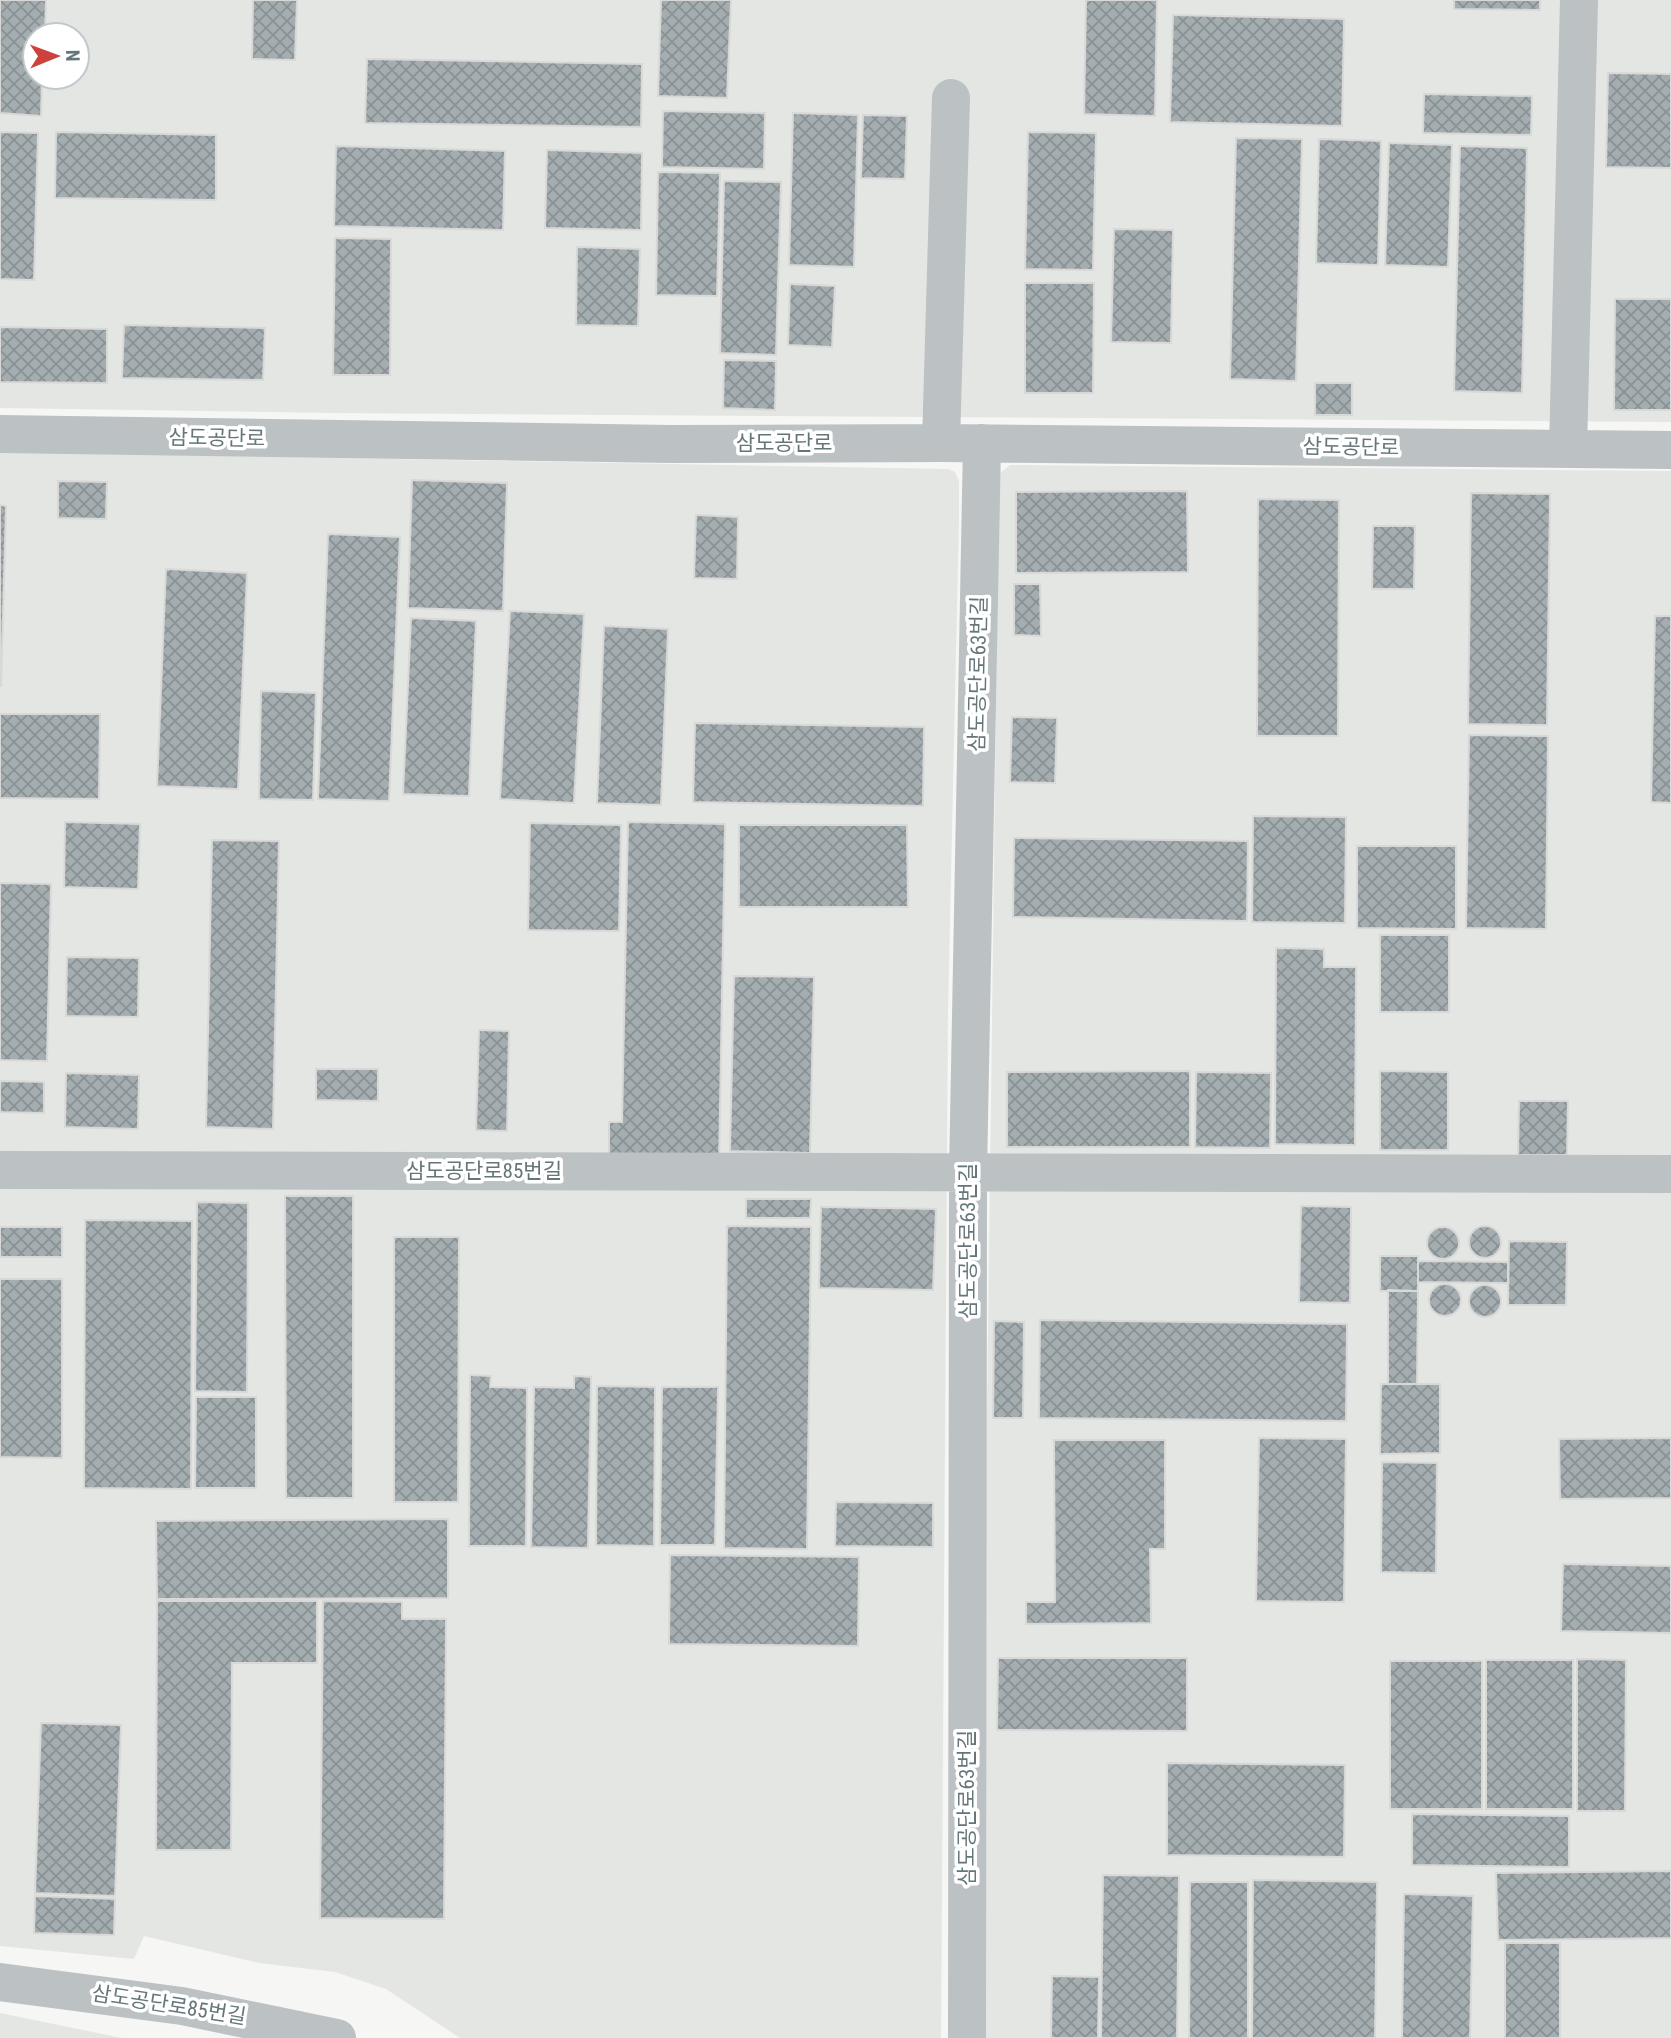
<svg xmlns="http://www.w3.org/2000/svg" width="1671" height="2038" viewBox="0 0 1671 2038" font-family="'Roboto Condensed','Noto Sans KR',sans-serif">
	<defs>
		<pattern id="building-cross-hatch" width="8" height="8" patternUnits="userSpaceOnUse" patternTransform="scale(1.75)"><rect width="8" height="8" fill="#a4adb0"/><path d="M0 0l8 8M0 8l8-8" fill="none" stroke="#899194"/></pattern>
	</defs>
	<rect width="100%" height="100%" fill="#f6f6f4"/>
	<path fill="#e4e6e4" fill-rule="evenodd" d="M0 0H1671V422L332 413 0 408ZM35 35H77V77H35Z
		M0 452 948 469 955 472 959 481V519L948 1010 941 2038H460L386 1989 335 1972 259 1963 144 1936 134 1959 0 1946Z
		M1010 465 1671 471V2038H979L999 474Z
		M0 2013 122 2038H0Z"/>
	<path fill="url(#building-cross-hatch)" stroke="#d8d8d6" stroke-width="2" d="M0 0H46L45 35H35V77H42L41 116 0 113Z
		M253 0H297L295 60 252 59Z
		M661 0H731L727 98 658 96Z
		M1086 0H1157L1155 116 1084 114Z
		M1454 0H1540V10L1454 9Z
		M1173 15 1344 19 1342 126 1170 122Z
		M367 59 642 64 641 127 365 123Z
		M1608 73 1671 74V168L1606 167Z
		M1424 94 1532 96 1531 135 1423 133Z
		M663 111 765 113 764 169 662 167Z
		M793 113 858 115 854 267 789 265Z
		M863 115 907 116 905 179 861 178Z
		M0 132 38 133 34 280 0 279Z
		M56 132 216 135V200L55 198Z
		M1028 132 1096 133 1093 270 1025 269Z
		M1236 138 1302 139 1296 381 1230 379Z
		M1319 139 1381 141 1378 265 1316 263Z
		M1389 143 1452 145 1448 267 1385 265Z
		M336 146 505 151 503 230 334 226Z
		M1460 146 1527 148 1522 393 1454 391Z
		M547 150 642 153 641 230 545 228Z
		M658 172 720 173 717 296 656 295Z
		M724 181 781 182 776 355 720 353Z
		M1114 229 1173 230 1171 343 1111 342Z
		M335 238 391 239 390 375H333Z
		M577 247 640 249 638 326 576 325Z
		M1025 283H1094L1093 393H1025Z
		M790 284 835 286 832 347 788 345Z
		M1615 299H1671V410H1614Z
		M124 325 265 328 263 380 122 378Z
		M0 327 107 329V383L0 382Z
		M724 360 776 361 775 410 723 408Z
		M1315 383H1352V415H1315Z
		M412 480 507 483 503 611 408 608Z
		M58 481 107 482 106 519 58 518Z
		M1187 491 1188 572 1016 573V492Z
		M1471 493 1550 494 1547 725 1468 724Z
		M1258 499 1339 500 1338 736H1257Z
		M0 505 6 506 1 686H0Z
		M696 515 738 517 737 579 694 578Z
		M1373 526H1415L1414 589H1372Z
		M328 534 400 537 389 801 318 799Z
		M166 569 247 573 238 789 157 786Z
		M1014 584H1040L1041 636 1014 635Z
		M510 611 584 614 574 803 500 799Z
		M1655 616H1671V803L1651 802Z
		M411 618 476 621 469 796 403 794Z
		M604 626 668 629 661 805 597 803Z
		M261 691 316 693 313 800 259 799Z
		M0 714H100L99 799 0 798Z
		M1012 717 1057 718 1055 783 1010 782Z
		M695 723 924 727 923 806 693 802Z
		M1469 735 1548 736 1546 929 1466 928Z
		M1253 816 1346 817 1345 923 1252 922Z
		M65 822 140 824 138 889 64 887Z
		M628 822 725 824 719 1165 609 1163V1122H622Z
		M530 823 621 825 619 931 528 930Z
		M739 825H907L908 907H739Z
		M1014 838 1248 841 1247 921 1013 917Z
		M212 840 279 841 273 1129 206 1127Z
		M1357 846H1456V929L1357 928Z
		M0 883 51 884 47 1061 0 1060Z
		M1380 935H1449V1012H1380Z
		M1276 948 1324 949V967H1356L1355 1145 1275 1144Z
		M67 957 139 958 138 1017 66 1016Z
		M734 976 814 977 810 1153 730 1151Z
		M479 1030 509 1031 507 1131 476 1130Z
		M316 1069H378V1101L316 1100Z
		M1190 1071V1147H1007V1072Z
		M1380 1071 1448 1072V1150H1380Z
		M1196 1072 1271 1073 1270 1148 1195 1147Z
		M66 1073 139 1075 138 1129 65 1127Z
		M0 1081 44 1082V1113L0 1112Z
		M1519 1101H1568L1567 1155H1518Z
		M285 1196H353V1498H286Z
		M746 1199H811L810 1218H746Z
		M197 1202 248 1203 247 1392 195 1391Z
		M1301 1206 1351 1207 1350 1303 1299 1302Z
		M821 1207 936 1209 933 1290 819 1288Z
		M85 1220 192 1221 191 1489 84 1488Z
		M727 1226 811 1227 807 1549 724 1548Z
		M1469 1242a16 16 0 1 1 32 0a16 16 0 1 1-32 0Z
		M0 1227H62V1257H0Z
		M1427 1243a16 16 0 1 1 32 0a16 16 0 1 1-32 0Z
		M394 1237H459L458 1502H394Z
		M1509 1241 1567 1242 1566 1305H1508Z
		M1380 1256H1418V1291H1380Z
		M1418 1261 1508 1262V1283L1418 1282Z
		M0 1279H62V1458L0 1457Z
		M1429 1300a16 16 0 1 1 32 0a16 16 0 1 1-32 0Z
		M1469 1301a16 16 0 1 1 32 0a16 16 0 1 1-32 0Z
		M1388 1290 1418 1291 1417 1384H1388Z
		M1040 1320 1347 1324 1346 1421 1039 1418Z
		M994 1321 1024 1322 1023 1418H993Z
		M470 1375 491 1376 490 1387 527 1388 526 1546H469Z
		M574 1376 591 1377 588 1548 531 1547 534 1387 574 1388Z
		M1381 1384H1440V1453L1380 1454Z
		M597 1386 655 1387 654 1546 596 1545Z
		M662 1387H718L715 1545H660Z
		M196 1397H256V1488H195Z
		M1259 1438 1346 1439 1344 1602 1256 1601Z
		M1671 1438V1498L1560 1499 1559 1439Z
		M1054 1440H1165V1549H1150L1151 1623 1026 1624V1602H1055Z
		M1382 1462 1437 1463 1436 1573 1381 1572Z
		M836 1502 933 1503V1547L835 1546Z
		M448 1519V1598L157 1599 156 1521Z
		M670 1555 859 1557 858 1646 669 1644Z
		M1563 1564 1671 1566V1633L1561 1631Z
		M157 1601H317V1663H232L231 1850H156Z
		M323 1601 402 1602V1619H446L444 1919 320 1918Z
		M998 1658H1187V1731L997 1730Z
		M1577 1659 1626 1660 1625 1811H1577Z
		M1486 1660H1573V1809H1486Z
		M1390 1661H1482V1809H1390Z
		M41 1723 121 1725 115 1896 35 1893Z
		M1167 1763 1345 1765 1344 1857 1167 1855Z
		M1412 1814 1569 1816V1867L1412 1865Z
		M1671 1871V1938L1498 1940 1496 1873Z
		M1103 1875 1179 1876 1177 2038H1101Z
		M1253 1880 1377 1882 1375 2038H1252Z
		M1190 1882H1248V2038H1189Z
		M1404 1894 1473 1896 1470 2038H1402Z
		M35 1896 115 1899 114 1935 34 1933Z
		M1505 1943H1560V2038H1505Z
		M1052 1976 1099 1977 1098 2038H1051Z"/>
	<g fill="none" stroke-linecap="round" stroke-linejoin="round">
		<path stroke="#bcc1c3" stroke-width="38" d="M0 434 671 444 941 443 1671 450
			M941 443 951 98
			M1568 449 1579 0
			M0 1170 1671 1174
			M0 1982 182 2006 337 2038
			M967 2038 968 1173 982 443"/>
	</g>
	<g text-anchor="middle" dominant-baseline="central" stroke-width="7" stroke-linejoin="round" paint-order="stroke">
		<g font-size="21" fill="#65767b" stroke="#fff">
			<text transform="translate(217 438) rotate(1)">삼도공단로</text>
			<text x="784" y="443">삼도공단로</text>
			<text transform="translate(1351 447) rotate(1)">삼도공단로</text>
			<text transform="translate(978 674) rotate(-89)">삼도공단로63번길</text>
			<text x="484" y="1171">삼도공단로85번길</text>
			<text transform="translate(968 1241) rotate(-90)">삼도공단로63번길</text>
			<text transform="translate(967 1808) rotate(-90)">삼도공단로63번길</text>
			<text transform="translate(169 2005) rotate(9)">삼도공단로85번길</text>
		</g>
	</g>
	<g transform="translate(56 56) rotate(89)"><circle r="33" fill="#ffffff" stroke="#c1c8ca" stroke-width="2"/>
	<path d="M0-5L12 26L0 18L-12 26Z" fill="#cd423d"/>
	<text y="-10" font-size="19" font-weight="bold" text-anchor="middle" fill="#65767b">N</text>
	</g>
</svg>
